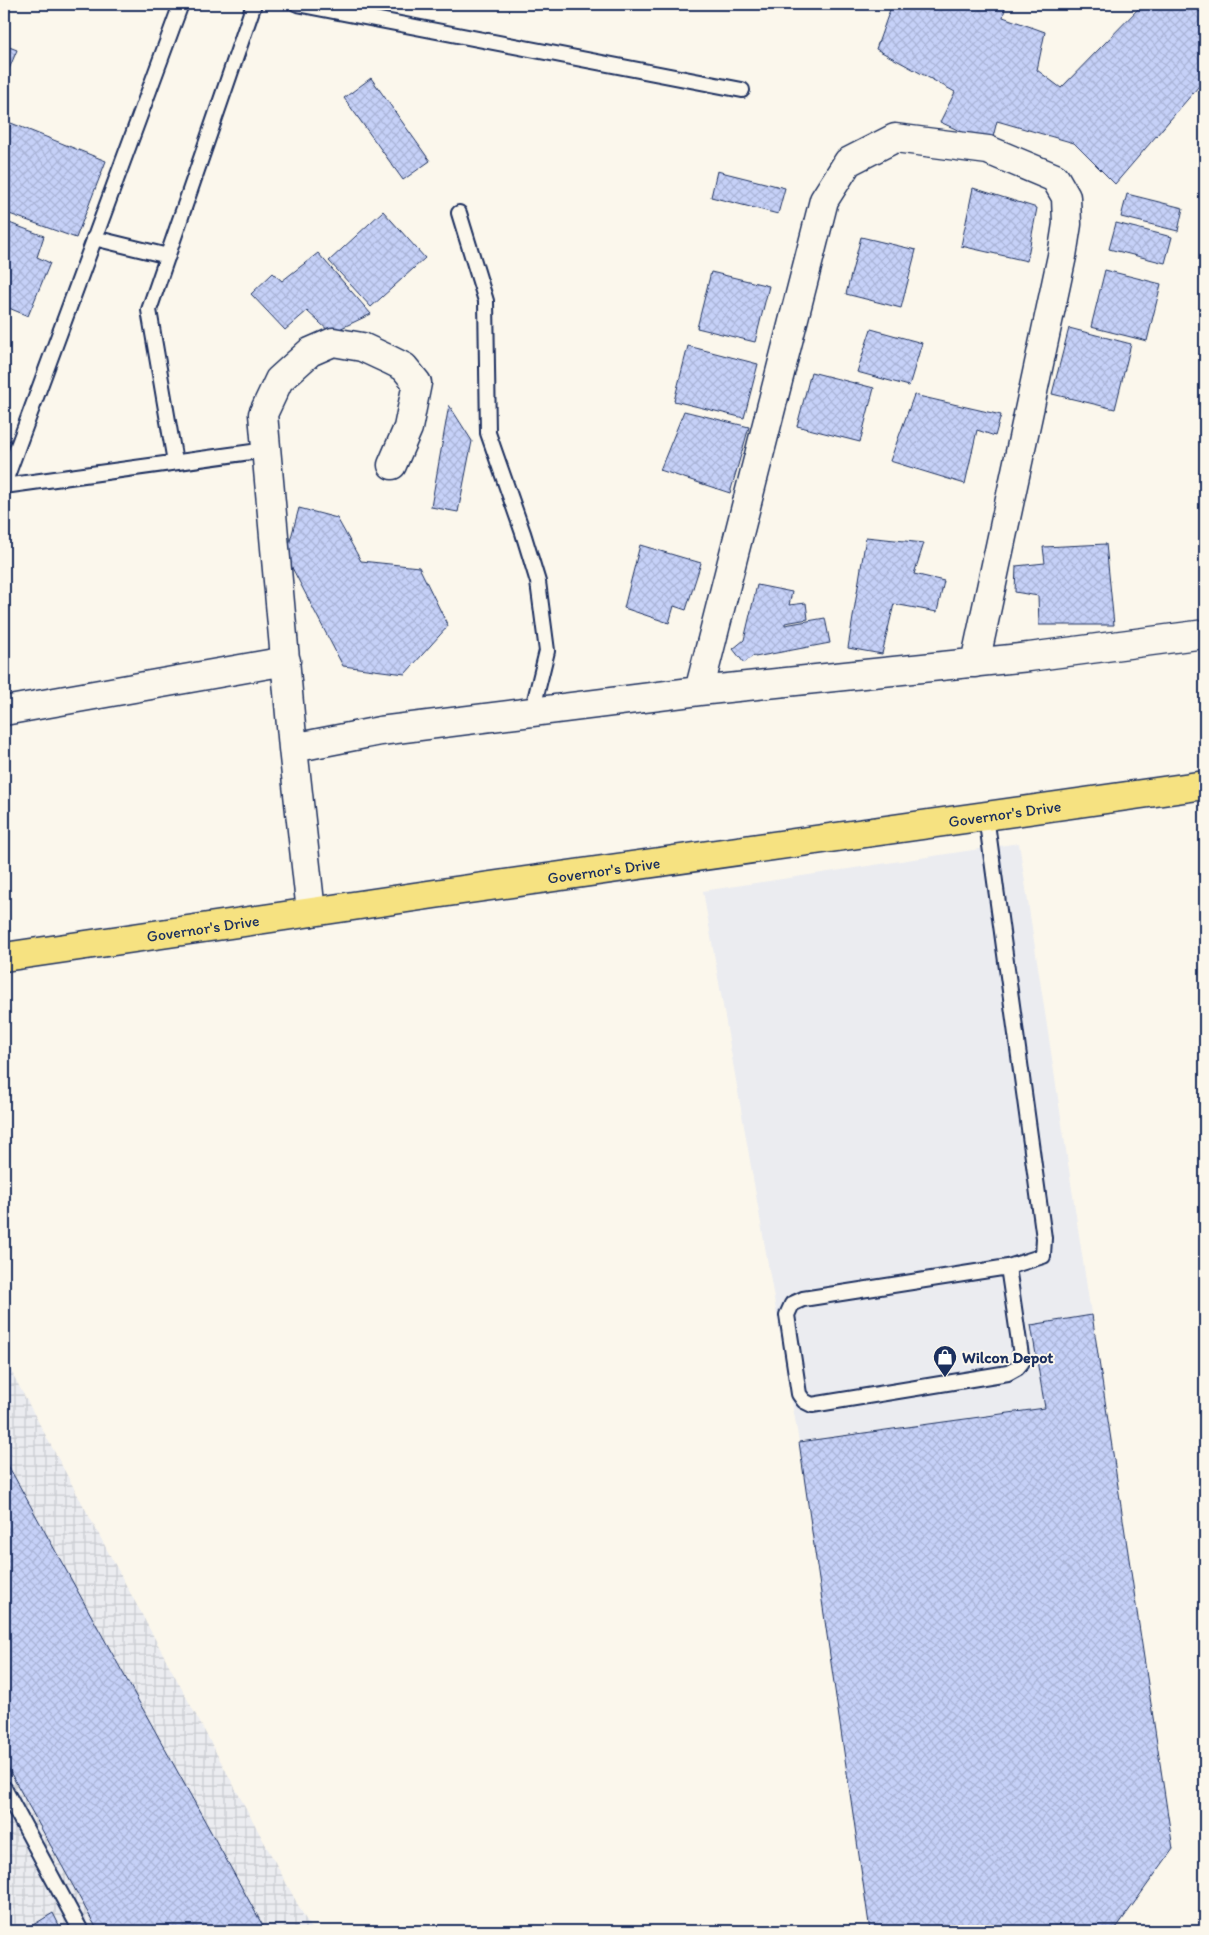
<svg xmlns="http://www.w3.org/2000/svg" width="1209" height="1935" viewBox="0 0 1209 1935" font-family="Itim,sans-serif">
	<defs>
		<pattern id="industrial-grid" width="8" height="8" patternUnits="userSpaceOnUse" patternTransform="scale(1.25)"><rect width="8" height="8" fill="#ebecf0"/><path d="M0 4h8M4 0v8" fill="none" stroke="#c9cbd0"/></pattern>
		<pattern id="building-cross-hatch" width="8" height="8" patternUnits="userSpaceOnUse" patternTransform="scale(1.25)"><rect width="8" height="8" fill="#c6d1f8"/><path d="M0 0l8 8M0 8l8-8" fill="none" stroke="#aab4d7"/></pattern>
	</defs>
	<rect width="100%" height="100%" fill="#fbf7ec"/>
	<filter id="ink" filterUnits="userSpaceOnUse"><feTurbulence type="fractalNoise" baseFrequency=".02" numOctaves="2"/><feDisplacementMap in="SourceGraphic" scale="10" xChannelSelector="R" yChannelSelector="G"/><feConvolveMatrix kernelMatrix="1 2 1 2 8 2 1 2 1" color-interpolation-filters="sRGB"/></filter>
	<g filter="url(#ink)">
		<path fill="#ebecf0" d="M1019 843 1173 1849 1115 1931H870L799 1442 703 891Z"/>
		<path fill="url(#industrial-grid)" d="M4 1358 312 1931H4Z"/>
		<path fill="url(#building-cross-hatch)" stroke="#1b2f5e" d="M892 4H1006L1003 17 1045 32 1037 70 1061 88 1143 4H1191L1205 16V79L1115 184 1074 143 997 121 991 145 940 122 955 92 876 49Z
			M4 45 17 50 4 81Z
			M371 78 430 161 403 180 344 98Z
			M11 123 106 161 76 238 4 212V142Z
			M717 171 785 188 778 214 711 197Z
			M973 188 1037 208 1027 261 961 246Z
			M1127 194 1183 208 1178 231 1121 217Z
			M383 211 425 258 371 307 329 261Z
			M4 221 44 236 37 257 50 263 28 316 4 306Z
			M1116 223 1172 237 1165 263 1109 249Z
			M861 237 916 250 901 308 846 294Z
			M318 253 371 314 331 333 307 311 285 330 251 294 273 273 282 281Z
			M1105 270 1161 284 1147 341 1091 327Z
			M711 272 769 286 755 342 697 328Z
			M1069 328 1131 344 1115 409 1052 394Z
			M871 329 922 343 909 386 857 372Z
			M688 346 758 364 744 418 674 401Z
			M811 372 874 388 860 442 797 426Z
			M914 395 1001 415 995 436 977 430 965 484 890 461Z
			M449 405 472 441 458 512 431 507Z
			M684 411 749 427 730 493 660 470Z
			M4 438 11 441 4 458Z
			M299 508 337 518 361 561 419 567 448 626 405 674 343 666 286 556Z
			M866 537 924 543 914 574 944 581 937 612 894 604 882 654 848 648Z
			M1106 544 1114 625H1039L1038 596 1015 592 1016 566 1045 563 1043 547Z
			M640 545 701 563 686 610 674 606 669 623 624 608Z
			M757 585 792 592 789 605 806 603 808 619 785 623V625L825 618 830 643 755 657 754 655 744 663 733 649 744 640Z
			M1092 1315 1173 1849 1114 1931H870L799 1442 1045 1408 1031 1325Z
			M4 1458 263 1926 254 1931H98L4 1761Z
			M53 1913 62 1931H23Z"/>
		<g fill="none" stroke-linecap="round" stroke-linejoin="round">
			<g stroke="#1b2f5e" stroke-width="18">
				<path id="service" d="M297 4 742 90
					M459 213 486 301 488 433 523 533 538 582 547 651 532 712
					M94 238 168 256
					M175 462 149 310 254 4
					M4 484 181 4
					M4 486 266 450
					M986 816 1044 1238 1043 1256 1008 1267 803 1299 792 1304 787 1315 799 1394 804 1401 812 1405 1008 1373 1017 1368 1022 1362 1008 1267
					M4 1788 81 1931"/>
			</g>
			<g stroke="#1b2f5e" stroke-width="31">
				<path id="minor" d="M699 691 824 200 848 162 895 138 988 150 1055 178 1066 197 1067 224 1062 256 975 663
					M4 711 286 661
					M293 748 380 731 532 712 699 691 1029 657 1205 634
					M311 912 293 748 263 414 279 380 310 352 333 342 362 347 390 360 404 367 417 383 408 428 392 465"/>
			</g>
			<g stroke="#1b2f5e" stroke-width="31">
				<g id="primary">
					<path id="s1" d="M4 957 455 891 1205 785"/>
				</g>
			</g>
			<use href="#service" stroke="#fbf7ec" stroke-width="14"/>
			<use href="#minor" stroke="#fbf7ec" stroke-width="28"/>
			<use href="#primary" stroke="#f6e281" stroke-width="28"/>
		</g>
	</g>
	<defs>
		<g id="shop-pin" transform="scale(1.25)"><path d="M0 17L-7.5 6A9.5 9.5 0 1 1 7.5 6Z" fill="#1b2f5e" stroke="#fbf7ec"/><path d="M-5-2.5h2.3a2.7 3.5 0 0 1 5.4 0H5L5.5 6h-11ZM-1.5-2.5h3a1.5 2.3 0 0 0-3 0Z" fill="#fff"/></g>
	</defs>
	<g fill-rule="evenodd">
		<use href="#shop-pin" x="945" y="1357"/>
	</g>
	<g text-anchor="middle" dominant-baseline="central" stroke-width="4" stroke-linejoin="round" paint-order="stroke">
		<g font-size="16" fill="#1b2f5e" stroke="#fbf7ec">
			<text stroke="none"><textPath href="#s1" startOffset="1011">Governor's Drive</textPath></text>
			<text stroke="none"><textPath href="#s1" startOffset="606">Governor's Drive</textPath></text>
			<text stroke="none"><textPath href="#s1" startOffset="201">Governor's Drive</textPath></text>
		</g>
		<g font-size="16" font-weight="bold" fill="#1b2f5e" stroke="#fbf7ec" text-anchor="start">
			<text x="962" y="1357">Wilcon Depot</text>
		</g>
	</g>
	<rect width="1209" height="1935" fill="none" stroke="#fbf7ec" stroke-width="20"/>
	<rect x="10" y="10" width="1189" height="1915" fill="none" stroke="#1b2f5e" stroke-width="2" filter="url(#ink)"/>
</svg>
